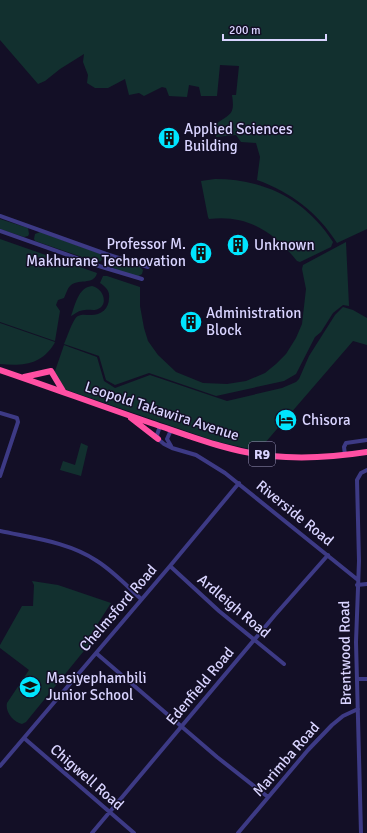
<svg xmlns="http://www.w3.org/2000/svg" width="367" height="833" viewBox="0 0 367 833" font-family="Signika,sans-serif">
	<rect width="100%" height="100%" fill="#130f26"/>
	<path fill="#12302f" d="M0 0H367V229L337 243C318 213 291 192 257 180L260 157 256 143 241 142 236 135 216 137V124C231 113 235 115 232 95H236L239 66 220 65 217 96H201L199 87 189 85 187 97 169 96 166 88 162 87 144 96 139 93 129 95 125 79 108 88H95L87 83 88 75 83 62 84 54 60 69 45 81 38 84 0 40Z
		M215 179C265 179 306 200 333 242L331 247 300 262 297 261C274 232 247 214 209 219L208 217 201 181Z
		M0 219 28 228 29 234 28 236 24 237 0 229Z
		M40 232 101 254 102 259 101 261 97 262 35 241 34 239 35 234Z
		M0 239 97 273C94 286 77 278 70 286 67 289 66 294 64 298L58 300 56 305 60 311 55 341 0 322Z
		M346 242 349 306 343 305 333 313 321 332 315 337 296 374 284 381 216 396 149 373 115 385 106 380 99 356 64 344C67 338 73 318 78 316 82 314 86 315 91 315 101 315 109 309 109 298 110 291 106 287 100 283L103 276H107L140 287V306L144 328 148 341 158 355 176 372 203 383 227 384 246 381 265 373 276 364 286 354 296 338 302 324 306 289 302 269 303 265Z
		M111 258 140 267 143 270 142 274 137 277 109 267 107 261Z
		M92 286C103 288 109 304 98 309 94 311 89 309 85 310 79 310 75 314 71 316 75 306 78 287 92 286Z
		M343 307 353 310 367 318V345L353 341 258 451 215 441 67 390 62 387 54 374 64 345 97 357 104 381 115 388 150 375 227 401 282 388 296 382 299 379 309 356 335 315Z
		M0 323 55 342 54 344C41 365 23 366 0 364Z
		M81 443 88 446 81 476 60 470 63 461 75 465Z
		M32 581 58 585 111 603 90 636 92 641 26 722 22 724C13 722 5 712 7 703L29 670 0 648V645L22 606H33L34 585Z"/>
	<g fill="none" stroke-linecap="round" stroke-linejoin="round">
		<path stroke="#3d3a85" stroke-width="4" d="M0 216 106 254 148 267
			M0 231 102 267 142 279
			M0 413 17 418 18 422 0 476
			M160 426 157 435 158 439 164 444 172 448 196 455 225 473 358 580
			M171 430 167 439 171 446
			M345 455 344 447 346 443 367 440
			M0 531C32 538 69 542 97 561 113 571 127 586 141 599
			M170 566 219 611 284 664
			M357 585 367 584
			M96 653 217 757 268 797
			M357 679H367
			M24 738 134 833
			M0 766 170 566 239 483
			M92 833 275 615 328 555
			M238 833 308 750 332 725 343 716 358 709
			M361 833 356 642 359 561 357 480 361 473 367 470"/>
		<path stroke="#ff4fa3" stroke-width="6" d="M0 370C50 387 101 406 151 423 190 436 230 452 271 456 303 459 335 457 367 452
			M24 377 51 371 63 391
			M131 418 158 439"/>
	</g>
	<defs>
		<g id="building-disc" transform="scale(1.15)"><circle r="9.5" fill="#00e5ff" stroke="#130f26"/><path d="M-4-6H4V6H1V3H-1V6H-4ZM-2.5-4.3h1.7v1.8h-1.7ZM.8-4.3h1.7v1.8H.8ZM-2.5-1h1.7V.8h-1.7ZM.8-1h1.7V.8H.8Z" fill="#111"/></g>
		<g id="hotel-disc" transform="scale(1.15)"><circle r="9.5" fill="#00e5ff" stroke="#130f26"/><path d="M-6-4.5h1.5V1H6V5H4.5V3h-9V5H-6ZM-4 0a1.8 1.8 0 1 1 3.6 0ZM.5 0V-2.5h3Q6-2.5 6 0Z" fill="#111"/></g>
		<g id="school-disc" transform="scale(1.15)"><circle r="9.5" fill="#00e5ff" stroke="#130f26"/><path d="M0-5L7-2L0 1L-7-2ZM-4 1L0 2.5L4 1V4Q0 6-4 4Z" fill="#111"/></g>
	</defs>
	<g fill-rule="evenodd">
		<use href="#building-disc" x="169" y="138"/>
		<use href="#building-disc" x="238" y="245"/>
		<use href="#building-disc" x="201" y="253"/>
		<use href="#building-disc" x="191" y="322"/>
		<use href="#hotel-disc" x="286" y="420"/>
		<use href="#school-disc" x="30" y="687"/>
	</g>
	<g text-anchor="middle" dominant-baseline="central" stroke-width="3" stroke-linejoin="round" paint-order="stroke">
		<rect fill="#130f26" stroke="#9e99be" stroke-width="1" x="249" y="442" width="26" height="24" rx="3"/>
		<g font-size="14" font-weight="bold" fill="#d9d4ff">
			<text x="262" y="454">R9</text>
		</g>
		<g font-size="15" fill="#d9d4ff" stroke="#130f26" text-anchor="start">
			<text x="184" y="129">Applied Sciences<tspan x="184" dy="17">Building</tspan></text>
			<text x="186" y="244" text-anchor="end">Professor M.<tspan x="186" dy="17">Makhurane Technovation</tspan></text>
			<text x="254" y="245">Unknown</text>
			<text x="206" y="313">Administration<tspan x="206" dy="17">Block</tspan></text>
			<text x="302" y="420">Chisora</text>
			<text x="46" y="678">Masiyephambili<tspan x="46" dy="17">Junior School</tspan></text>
		</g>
		<g font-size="15" fill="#d9d4ff" stroke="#130f26">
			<text transform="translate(162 411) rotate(18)">Leopold Takawira Avenue</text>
			<text transform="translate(295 513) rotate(39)">Riverside Road</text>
			<text transform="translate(234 606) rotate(40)">Ardleigh Road</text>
			<text transform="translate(118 608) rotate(-49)">Chelmsford Road</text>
			<text transform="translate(345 653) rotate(-91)">Brentwood Road</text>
			<text transform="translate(200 686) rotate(-50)">Edenfield Road</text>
			<text transform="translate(286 759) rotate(-49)">Marimba Road</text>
			<text transform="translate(87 777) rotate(41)">Chigwell Road</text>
		</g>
	</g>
	<path d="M223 34v6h103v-6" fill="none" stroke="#d9d4ff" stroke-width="2"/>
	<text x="229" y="34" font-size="12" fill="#d9d4ff" stroke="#130f26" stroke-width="3" paint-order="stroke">200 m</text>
</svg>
